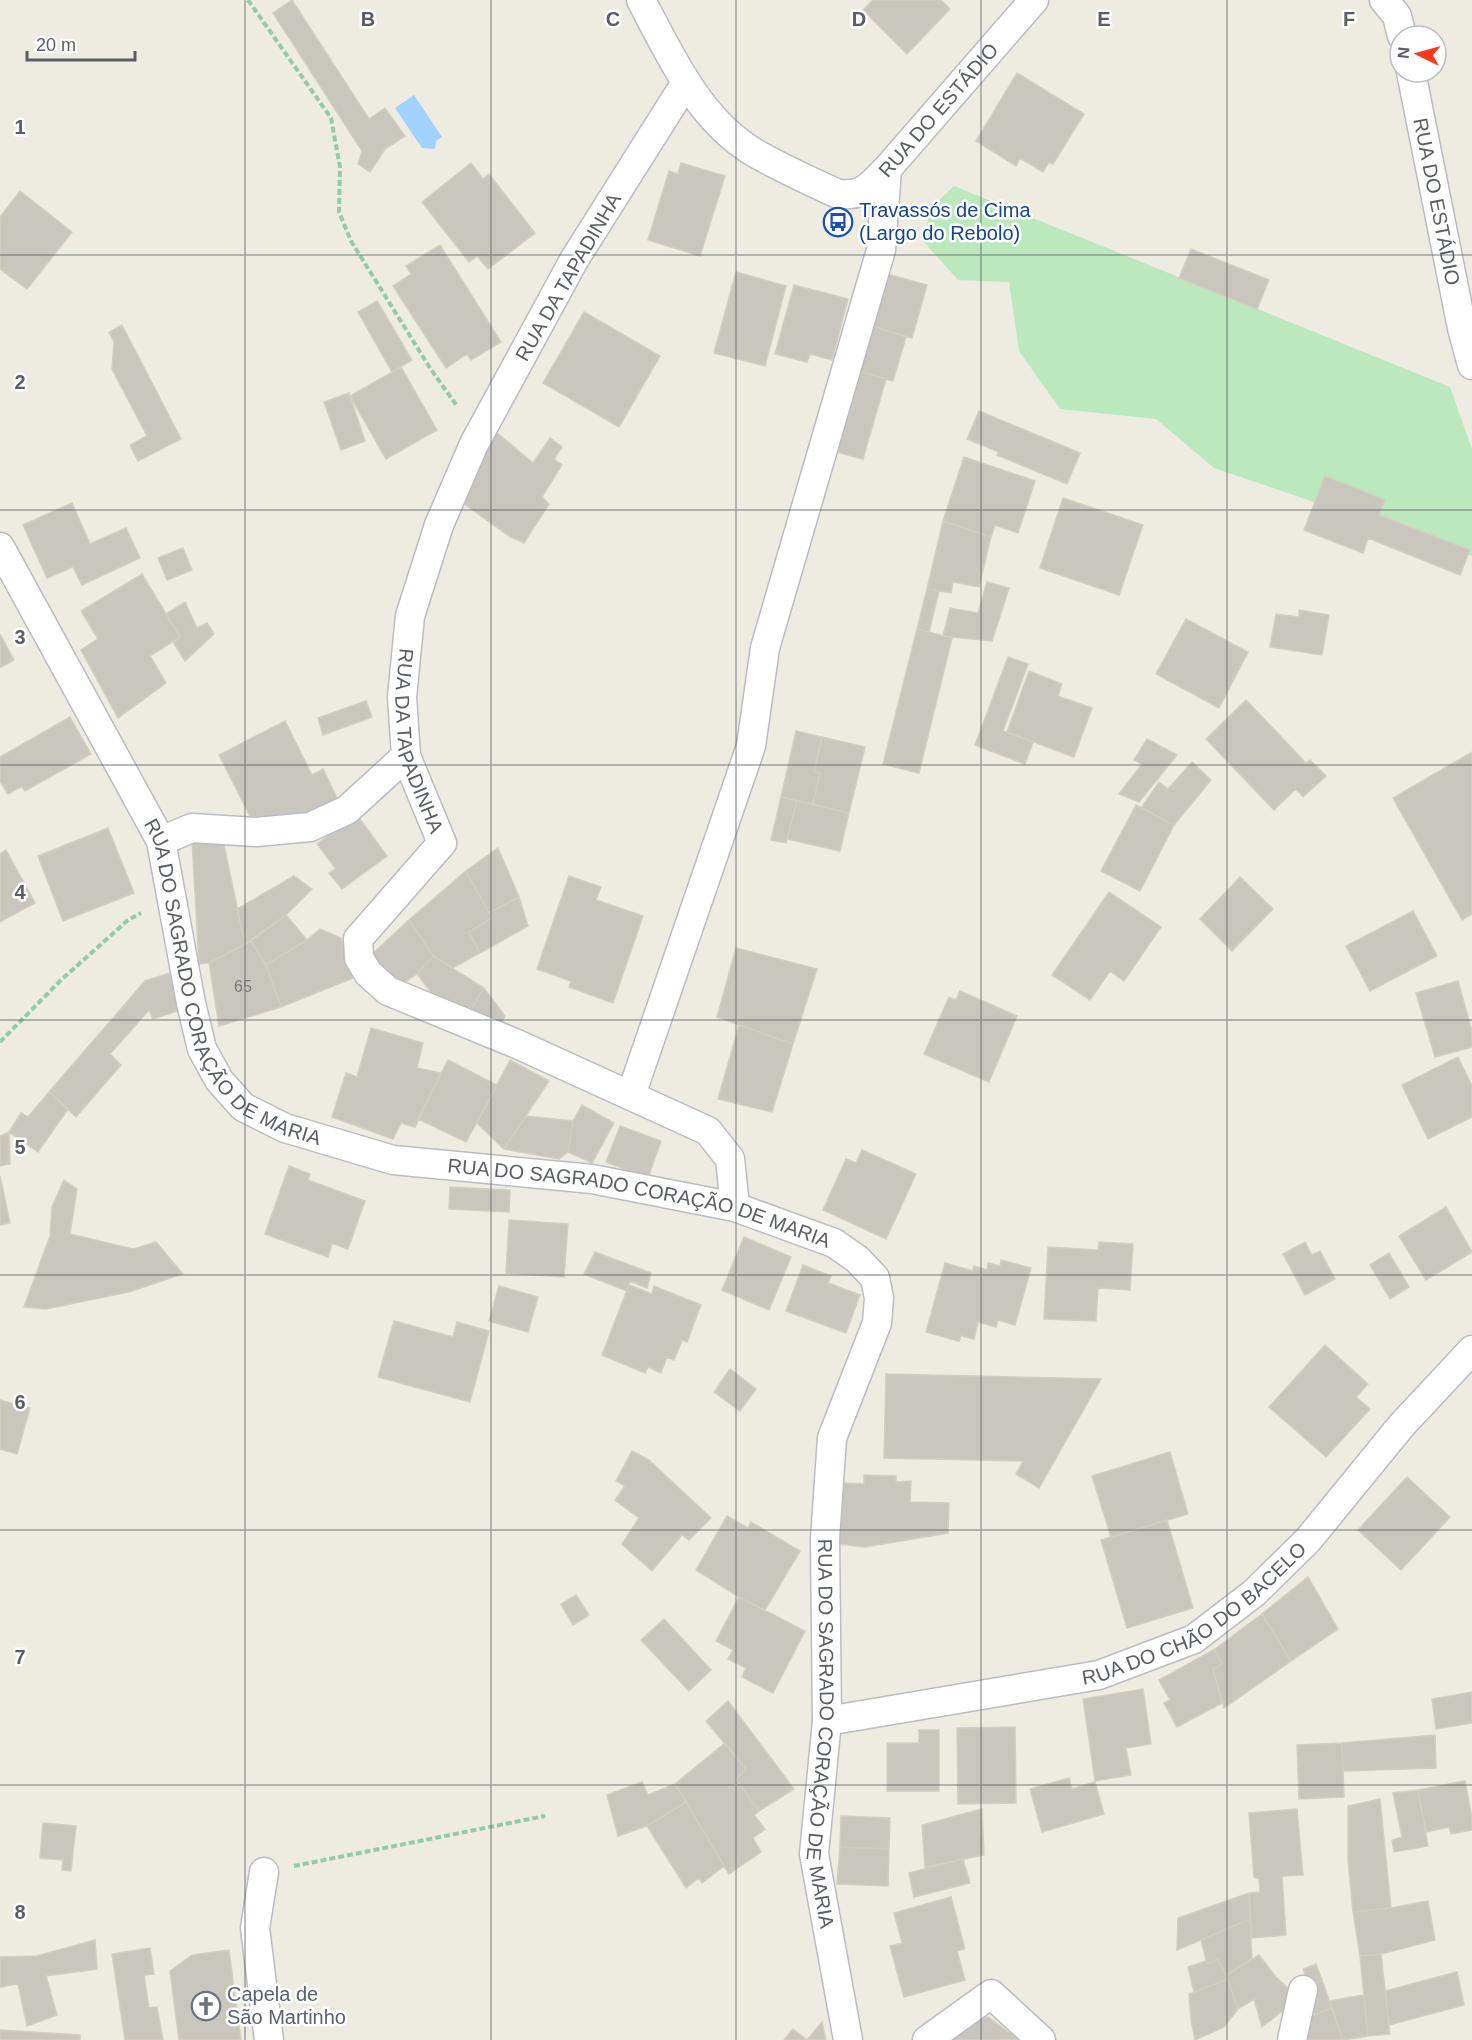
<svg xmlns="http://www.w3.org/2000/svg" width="1472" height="2040" viewBox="0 0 1472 2040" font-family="Arial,sans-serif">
	<rect width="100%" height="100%" fill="#eeece1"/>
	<path fill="#bbe9bd" d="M954 186 1450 387 1472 449V556L1214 468 1156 419 1060 409 1019 351 1009 282 958 280 923 241 931 208Z"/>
	<path fill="#a0d1ff" d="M414 95 442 137 436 141 435 149 422 148 395 108Z"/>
	<path fill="#c9c6be" stroke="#d3cebf" stroke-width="1.5" d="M292 0 369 119 385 108 405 136 385 149 370 172 358 164 362 151 273 13Z
		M873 0H941L950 9 907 54 863 10Z
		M1017 73 1084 114 1053 164 1049 162 1043 172 1020 158 1016 166 976 141Z
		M471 163 483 179 489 174 535 233 488 269 477 256 469 262 422 202Z
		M681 163 725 176 700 256 648 240 669 171 678 174Z
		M20 191 72 232 27 289 0 269V217Z
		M440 245 501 342 471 360 467 354 446 368 393 286 411 274 406 266Z
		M1191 249 1269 280 1257 309 1179 278Z
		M736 272 786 286 765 366 714 353Z
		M880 272 927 285 912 338 865 324Z
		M794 285 848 299 832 360 810 354 807 362 775 354Z
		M377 301 412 360 392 372 358 312Z
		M584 312 660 356 619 427 543 383Z
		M865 324 906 337 893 381 852 369Z
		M122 325 181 439 138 461 130 445 147 436 112 369 114 342 109 332Z
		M401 367 437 430 386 459 350 396Z
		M852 369 886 379 863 459 829 450Z
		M349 393 365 441 341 450 324 402Z
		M979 411 1080 453 1067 484 997 455 999 452 967 439Z
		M495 431 533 463 550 438 562 447 554 459 562 465 542 497 549 504 524 543 509 536 460 501Z
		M964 457 1035 481 1018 533 995 525 991 537 943 521Z
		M1325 476 1385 500 1379 515 1470 550 1460 575 1368 538 1363 553 1304 530Z
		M1063 498 1143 525 1119 595 1040 568Z
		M72 503 90 544 126 528 140 558 82 585 73 567 47 578 23 525Z
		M943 521 991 537 979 587 953 582 951 593 927 589Z
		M183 548 192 570 167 580 158 558Z
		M142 574 180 637 150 656 166 683 118 718 81 650 98 639 81 611Z
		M987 582 1009 588 992 641 943 636 950 608 978 613Z
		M927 589 939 591 929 632 917 629Z
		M185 602 197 628 207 623 214 634 185 661 173 642 180 637 166 614Z
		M1299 610 1329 615 1322 655 1270 647 1276 614 1299 617Z
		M1186 619 1248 652 1219 708 1156 674Z
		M917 629 952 638 919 773 883 764Z
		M0 634 14 660 0 668Z
		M1008 657 1028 664 1003 731 1033 742 1025 764 975 745Z
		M1029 671 1062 684 1058 696 1092 708 1074 757 1007 732Z
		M1246 700 1306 763 1310 760 1326 776 1303 797 1296 789 1274 810 1206 739Z
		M366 701 372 717 323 735 318 718Z
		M70 717 91 754 25 791 22 786 8 794 0 781V757Z
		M285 721 312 775 323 769 339 802 295 824 253 822 219 755Z
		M796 731 822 737 814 772 820 773 813 804 781 797Z
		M822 737 865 747 849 813 813 804 820 773 814 772Z
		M1147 739 1177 755 1139 802 1119 794 1142 764 1134 760Z
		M1472 752V914L1462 920 1393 798Z
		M1192 762 1211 780 1174 825 1141 808 1159 782 1168 789Z
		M781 797 797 801 786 843 771 840Z
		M797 801 849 813 840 851 787 839Z
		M1136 805 1174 825 1140 891 1101 871Z
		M357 815 387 856 342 889 329 873 336 869 317 844Z
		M108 828 134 893 63 921 38 856Z
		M222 836 245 944 209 963 199 964 192 840Z
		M498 848 519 897 489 913 466 871Z
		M6 850 35 903 0 922V854Z
		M466 871 492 918 469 932 480 953 453 968 433 956 409 920Z
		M294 876 312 889 286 915 245 944 237 909Z
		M569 876 601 887 596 900 643 916 613 1003 569 987 571 981 537 969Z
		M1240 877 1273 909 1232 951 1200 919Z
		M1109 892 1161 927 1124 981 1110 971 1090 1000 1052 975Z
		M519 897 528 926 480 953 469 932 492 918 489 913Z
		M1413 911 1437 956 1370 991 1346 946Z
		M286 915 307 940 266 965 251 941Z
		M409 920 433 956 417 974 399 986 368 958Z
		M320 929 341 938 353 978 281 1007 266 965 307 940Z
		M251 941 266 965 281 1007 219 1026 209 963Z
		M736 948 817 969 793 1044 717 1017Z
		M433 956 484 988 466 1017 434 996 417 974Z
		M173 972 186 1008 153 1019 149 1010 110 1054 121 1065 76 1117 49 1092 145 981Z
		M1458 981 1472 1031V1047L1435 1057 1416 993Z
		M484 988 505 1016 497 1032 466 1017Z
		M960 991 1017 1016 989 1082 924 1054 949 997 956 1000Z
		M739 1025 793 1044 772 1112 718 1099Z
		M371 1028 423 1043 417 1068 441 1073 415 1127 401 1123 393 1139 332 1117 346 1073 357 1077Z
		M1458 1057 1472 1086V1117L1428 1139 1402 1085Z
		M448 1060 497 1085 466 1142 418 1119Z
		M510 1060 549 1081 504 1149 477 1123Z
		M49 1092 68 1109 38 1152 9 1132 21 1113 28 1117Z
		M582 1105 614 1123 592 1163 568 1152 573 1121Z
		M526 1116 573 1121 568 1152 559 1159 504 1149Z
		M620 1126 661 1141 648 1178 606 1162Z
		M9 1132 10 1164 0 1166V1136Z
		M862 1150 916 1174 886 1239 823 1210 846 1159 856 1163Z
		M289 1166 310 1174 308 1180 365 1201 348 1249 332 1243 328 1257 265 1234Z
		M0 1176 10 1223 0 1225Z
		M64 1180 77 1189 70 1234 133 1249 156 1242 183 1274 129 1292 46 1309 24 1307 50 1236 52 1207Z
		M450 1187 510 1190 509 1212 449 1209Z
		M1446 1207 1472 1252 1426 1280 1399 1236Z
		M509 1220 568 1224 564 1277 506 1273Z
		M744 1237 791 1257 769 1310 722 1290Z
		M1099 1242 1133 1244 1130 1290 1098 1288 1096 1321 1044 1319 1048 1247 1098 1250Z
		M1305 1242 1312 1255 1320 1251 1335 1279 1305 1295 1283 1254Z
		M595 1252 651 1273 647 1288 630 1281 627 1291 584 1274Z
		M1389 1253 1409 1287 1390 1299 1370 1265Z
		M1001 1260 1031 1268 1015 1325 998 1320 996 1327 978 1322 974 1339 961 1336 959 1341 926 1332 945 1263 973 1271 974 1266 987 1270 988 1263 1000 1266Z
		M803 1265 831 1276 828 1283 860 1295 846 1333 786 1311Z
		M629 1285 652 1294 654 1286 701 1305 687 1342 682 1340 674 1360 667 1357 661 1373 648 1367 645 1373 602 1355Z
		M499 1286 538 1297 528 1332 489 1321Z
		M394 1321 453 1337 457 1322 489 1331 470 1402 378 1377Z
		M1325 1345 1368 1384 1356 1397 1370 1409 1326 1457 1269 1407Z
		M730 1369 756 1389 740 1411 714 1392Z
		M886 1374 1101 1379 1039 1488 1016 1474 1023 1461 884 1458Z
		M0 1400 30 1408 17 1454 0 1449Z
		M632 1451 649 1460 711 1518 689 1540 682 1535 652 1571 622 1544 639 1518 615 1500 625 1486 616 1481Z
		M1170 1452 1188 1514 1111 1537 1092 1476Z
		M864 1475 896 1476V1482L911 1481 910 1502 949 1503 948 1533 865 1547 839 1544 843 1483 864 1484Z
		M1407 1477 1450 1517 1401 1570 1358 1530Z
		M727 1516 748 1528 751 1522 800 1551 765 1610 739 1597 696 1570Z
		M1167 1520 1193 1608 1127 1628 1101 1540Z
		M1308 1577 1338 1629 1291 1661 1262 1614Z
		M576 1595 589 1615 573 1625 561 1604Z
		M739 1597 805 1631 773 1693 742 1677 746 1668 728 1659 733 1650 716 1641Z
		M1262 1614 1291 1661 1224 1708 1213 1669 1222 1664 1215 1649Z
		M664 1619 711 1670 689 1691 641 1640Z
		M1215 1649 1222 1664 1213 1669 1222 1703 1177 1727 1164 1703 1170 1700 1159 1680Z
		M1143 1689 1151 1744 1126 1748 1131 1775 1095 1781 1083 1699Z
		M1472 1692V1723L1436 1729 1432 1699Z
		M728 1701 794 1789 759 1811 736 1779 746 1769 706 1721Z
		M1015 1727 1016 1803 958 1804 957 1728Z
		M919 1730H939V1791H887V1743H919Z
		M1435 1735 1436 1768 1343 1771 1342 1743Z
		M725 1743 746 1769 736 1779 759 1811 754 1815 765 1829 753 1838 761 1852 729 1874 675 1784Z
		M1342 1743 1344 1797 1299 1799 1297 1745Z
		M1069 1778 1072 1789 1095 1782 1104 1814 1042 1832 1030 1789Z
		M1465 1781 1472 1818V1830L1451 1834 1449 1827 1426 1832 1418 1790Z
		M642 1782 648 1795 675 1784 686 1802 647 1826 618 1836 607 1795Z
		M1418 1790 1428 1846 1394 1852 1392 1840 1402 1837 1393 1793Z
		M1380 1799 1391 1908 1353 1912 1348 1860V1806Z
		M686 1802 724 1866 702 1883 699 1878 686 1888 647 1826Z
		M982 1809 984 1855 925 1867 922 1825Z
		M1297 1809 1303 1875 1282 1876 1286 1935 1252 1938 1249 1893 1260 1892 1259 1879 1254 1877 1249 1813Z
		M841 1816 890 1818 889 1849 840 1847Z
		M43 1823 76 1826 71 1871 62 1870 63 1860 40 1858Z
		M840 1847 889 1849 888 1886 837 1884Z
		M963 1859 970 1883 914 1897 909 1873Z
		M1249 1893 1250 1919 1177 1950 1178 1918Z
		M951 1897 965 1949 957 1951 965 1980 904 1997 890 1946 902 1943 894 1913Z
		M1428 1901 1435 1940 1381 1954 1360 1956 1353 1912 1391 1908Z
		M1250 1919 1252 1959 1226 1975 1218 1959 1207 1964 1201 1940Z
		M95 1940 97 1969 46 1976 57 2015 27 2026 18 1984 0 1987V1957L37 1956Z
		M150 1948 154 1974 144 1975 149 2008 157 2007 163 2040H125L112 1954Z
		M229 1950 241 2040H179L170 1971 192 1955Z
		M1381 1954 1390 2034 1368 2036 1360 1956Z
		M1259 1955 1276 1977 1292 1992 1290 2005 1262 2027 1254 1999 1238 2009 1226 1975Z
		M1218 1959 1228 1979 1194 1992 1188 1967 1206 1961 1207 1964Z
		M1316 1964 1322 1980 1309 1985 1303 1969Z
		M1457 1972 1464 2005 1389 2025 1385 1991Z
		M1228 1979 1238 2009 1224 2027 1195 2040 1191 2020 1189 1994Z
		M1322 1980 1332 2008 1315 2014 1308 2000 1309 1985Z
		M1364 1995 1368 2036 1343 2040 1329 2001Z
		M1332 2008 1343 2040H1303L1298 2021Z
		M988 2017 1018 2039 954 2040 978 2019Z
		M822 2022 826 2040H784L793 2029 807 2040Z
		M0 2030 80 2035V2040H0Z"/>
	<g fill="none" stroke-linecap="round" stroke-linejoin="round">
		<g stroke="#b9bcc2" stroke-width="31">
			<g id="street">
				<path id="s1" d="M641 0C670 55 699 120 755 153 781 168 810 181 838 194 865 196 868 187 887 169L1034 0"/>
				<path d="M1384 0 1397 16 1402 36"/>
				<path id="s2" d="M1411 72 1462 328 1472 365"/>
				<path id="s3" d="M685 84 574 260 474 444 439 525 410 616 402 697 406 756 442 843 358 939 359 958 368 973 388 991 517 1044 708 1131 730 1159 735 1207"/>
				<path id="s4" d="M0 547 161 841 191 1003 202 1049 219 1080 243 1107 285 1128 393 1160 592 1179 735 1207 834 1243 857 1259 875 1278 879 1298 877 1323 832 1438 825 1539 827 1721 814 1854 848 2040"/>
				<path d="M161 841 192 828 256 832 310 827 347 810 406 756"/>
				<path d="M631 1095 751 746 765 648 881 250 887 169"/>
				<path id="s5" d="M827 1721 1099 1675 1194 1639 1254 1593 1308 1540 1401 1426 1472 1350"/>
				<path d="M264 1872 255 1928 269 2040"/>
				<path d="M927 2040 991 1994 1041 2040"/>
				<path d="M1292 2040 1303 1990"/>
			</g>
		</g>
		<path stroke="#94caa5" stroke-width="4" stroke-dasharray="6 3" stroke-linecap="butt" d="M248 0 331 118 340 167 339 212 351 241 430 368 457 406
			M0 1042 60 981 128 920 141 913
			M294 1866 545 1816"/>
		<use href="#street" stroke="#fff" stroke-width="28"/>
	</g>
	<path fill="none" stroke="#5a5e64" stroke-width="1.5" stroke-opacity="0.55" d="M245 0V2040M491 0V2040M736 0V2040M981 0V2040M1227 0V2040M0 255H1472M0 510H1472M0 765H1472M0 1020H1472M0 1275H1472M0 1530H1472M0 1785H1472"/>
	<defs>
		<g id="bus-ring" transform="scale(1.5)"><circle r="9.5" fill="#fff" stroke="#1a4fb4" stroke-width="1.5"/><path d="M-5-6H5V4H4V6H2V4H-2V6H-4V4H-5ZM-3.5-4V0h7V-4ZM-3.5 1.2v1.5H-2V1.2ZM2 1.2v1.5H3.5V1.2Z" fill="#1a4fb4"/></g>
		<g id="church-ring" transform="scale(1.5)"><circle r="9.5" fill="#fff" stroke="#6b7280" stroke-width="1.5"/><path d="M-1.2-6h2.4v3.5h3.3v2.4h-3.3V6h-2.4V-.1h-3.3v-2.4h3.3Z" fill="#6b7280"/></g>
	</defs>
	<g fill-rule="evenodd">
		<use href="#bus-ring" x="838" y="222"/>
		<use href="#church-ring" x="206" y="2006"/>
	</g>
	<g text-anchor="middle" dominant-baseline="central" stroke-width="5" stroke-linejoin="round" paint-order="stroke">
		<g font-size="16" fill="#76787a">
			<text x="243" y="986">65</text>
		</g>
		<g font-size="20" fill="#5a5e64" stroke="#fff">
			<text stroke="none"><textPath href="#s1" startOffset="422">RUA DO ESTÁDIO</textPath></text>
			<text stroke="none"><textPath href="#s2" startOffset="132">RUA DO ESTÁDIO</textPath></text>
			<text transform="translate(568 277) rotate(-60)">RUA DA TAPADINHA</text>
			<text stroke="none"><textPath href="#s3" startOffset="729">RUA DA TAPADINHA</textPath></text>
			<text stroke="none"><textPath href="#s4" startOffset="507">RUA DO SAGRADO CORAÇÃO DE MARIA</textPath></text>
			<text stroke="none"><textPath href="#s4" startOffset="1029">RUA DO SAGRADO CORAÇÃO DE MARIA</textPath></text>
			<text stroke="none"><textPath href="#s5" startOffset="390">RUA DO CHÃO DO BACELO</textPath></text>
			<text stroke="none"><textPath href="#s4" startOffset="1749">RUA DO SAGRADO CORAÇÃO DE MARIA</textPath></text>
		</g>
		<g font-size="20" fill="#164399" stroke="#fff" text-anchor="start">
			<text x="859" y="210">Travassós de Cima<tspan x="859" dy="23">(Largo do Rebolo)</tspan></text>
		</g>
		<g font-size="20" fill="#5b616d" stroke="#fff" text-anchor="start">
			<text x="227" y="1994">Capela de<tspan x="227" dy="23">São Martinho</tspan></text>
		</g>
	</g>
	<g font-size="20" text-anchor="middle" font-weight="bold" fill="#5a5e64" stroke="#fff" stroke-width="5" stroke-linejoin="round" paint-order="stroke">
		<text x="368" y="26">B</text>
		<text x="613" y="26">C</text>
		<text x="859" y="26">D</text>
		<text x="1104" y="26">E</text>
		<text x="1349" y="26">F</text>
		<text x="20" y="134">1</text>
		<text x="20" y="389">2</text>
		<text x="20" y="644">3</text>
		<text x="20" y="899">4</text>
		<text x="20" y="1154">5</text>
		<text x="20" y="1409">6</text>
		<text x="20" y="1664">7</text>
		<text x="20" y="1919">8</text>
	</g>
	<g transform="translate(1418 54) rotate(275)"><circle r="28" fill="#ffffff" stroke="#bdbfc1" stroke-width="1.5"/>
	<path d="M0-4.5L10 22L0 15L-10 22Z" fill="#f9381c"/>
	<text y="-9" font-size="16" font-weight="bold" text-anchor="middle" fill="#5a5e64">N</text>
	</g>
	<path d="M27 51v9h108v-9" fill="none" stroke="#5a5e64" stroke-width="3"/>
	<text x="36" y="51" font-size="18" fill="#5a5e64" stroke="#ffffff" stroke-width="4.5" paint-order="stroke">20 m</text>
</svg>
